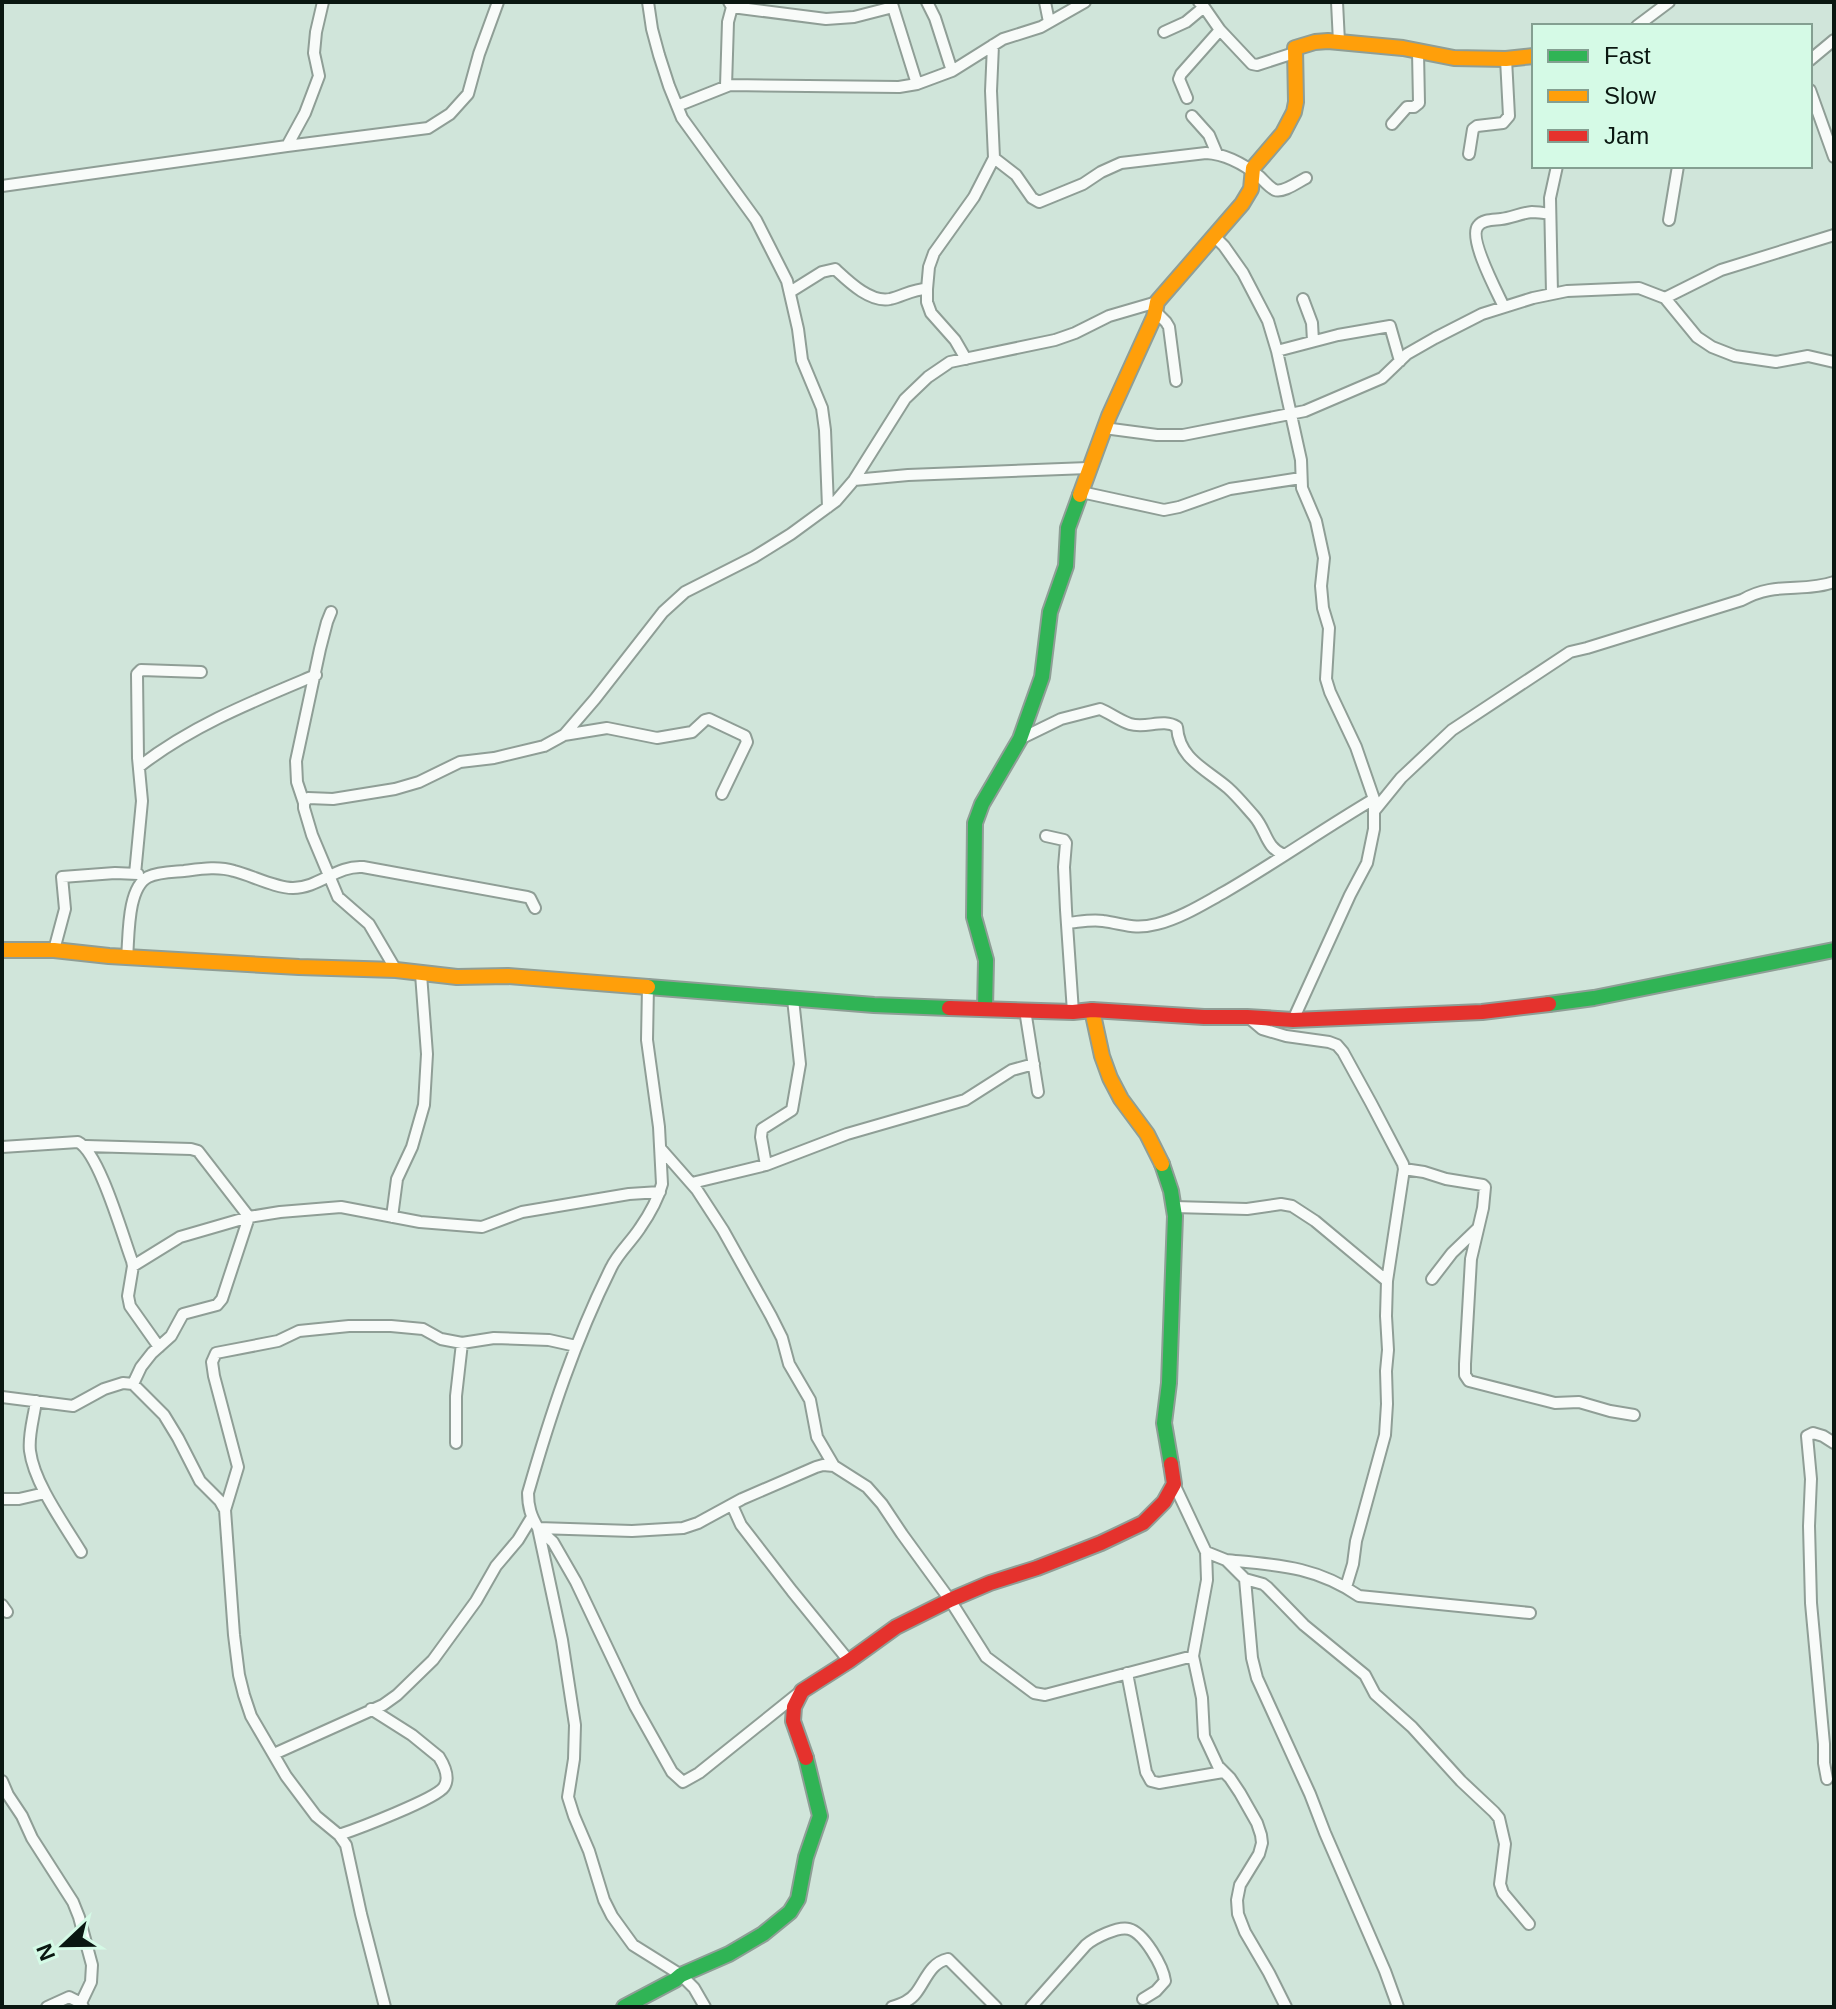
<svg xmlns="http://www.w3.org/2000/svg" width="1836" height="2009" viewBox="0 0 1836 2009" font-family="Helvetica,sans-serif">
	<rect width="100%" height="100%" fill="#d0e5da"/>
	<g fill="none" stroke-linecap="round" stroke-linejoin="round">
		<g stroke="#8f9e96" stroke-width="14">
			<path id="street" d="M648 2 652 29 659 55 669 86 682 118 756 220 787 281 798 329 802 360 822 408 825 430 828 507
				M729 2 732 7 826 19 854 17 893 7
				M927 2 935 18 952 71
				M1045 2 1049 22
				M1199 2 1204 7 1220 30 1252 64 1257 65 1294 53
				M1337 2 1339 42
				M892 4 917 84
				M1637 26 1669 2
				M1164 32 1186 22 1204 7
				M1810 60 1834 40
				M726 86 728 22 732 7
				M1810 90 1834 157
				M1187 98 1179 79 1181 74 1220 30
				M677 106 730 85 899 87 917 84 952 71 1003 39 1041 27 1085 2
				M1192 116 1209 135 1217 154
				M1392 124 1407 107H1414L1419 103 1418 52
				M287 146 305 113 319 76 314 53 316 32 323 2
				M1469 154 1473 129 1477 126 1503 123 1509 116 1506 59
				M994 158 1016 175 1032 198 1039 202 1083 184 1101 172 1121 163 1206 153C1225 154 1245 165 1260 177 1264 181 1270 188 1275 190 1283 193 1298 182 1306 178
				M2 186 287 146 428 128 450 114 468 94 479 54 498 2
				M1669 220 1678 166
				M1214 236 1224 246 1243 273 1268 321 1277 351 1301 460 1302 488 1316 521 1324 558 1321 586 1323 608 1329 628 1326 679 1330 692 1356 747 1374 799V829L1367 863 1350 895 1293 1020
				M790 292 822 272 835 269C848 281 870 303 890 299 903 296 913 289 927 289
				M1552 293 1550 198 1557 166
				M1665 298 1721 270 1834 235
				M1303 299 1312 323 1313 341
				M1504 307C1497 292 1468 238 1478 226 1483 219 1494 220 1501 219 1511 218 1521 213 1532 212 1537 212 1544 213 1550 214
				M1156 312 1166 322 1169 327 1176 381
				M1277 351 1338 335 1390 326 1400 361
				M966 359 955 340 931 313 927 302V289L929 267 934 253 974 197 994 158 991 91 993 45
				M1104 428 1157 435H1183L1305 411 1382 378 1407 354 1435 338 1482 314 1533 298 1567 291 1639 288 1665 298 1697 337 1712 347 1735 356 1776 362 1808 356 1834 362
				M854 480 908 475 1088 468
				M1081 492 1164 510 1179 507 1230 489 1301 478
				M564 735 607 728 657 738 692 732 705 720 709 719 745 736 747 742 722 794
				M1020 739 1061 719 1100 709C1110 713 1120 721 1130 724 1146 729 1163 718 1177 727 1179 759 1206 769 1228 788 1237 796 1246 807 1254 816 1267 831 1265 847 1284 855
				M140 766C193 725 254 701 316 675
				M304 803 297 782 296 761 320 649 327 622 331 612
				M1375 810 1401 778 1452 730 1570 652 1587 648 1742 600C1775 581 1802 593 1834 582
				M1046 836 1064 840 1066 843 1064 867 1066 910 1073 1012
				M135 874 142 801 138 758 137 674 141 670 201 672
				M1067 923C1079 922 1092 919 1103 921 1125 924 1134 930 1157 924 1181 918 1203 904 1223 893 1275 863 1323 829 1374 799
				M54 950 65 909 62 877 115 873 138 874
				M127 958C129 936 127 888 148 877 158 872 173 872 184 871 200 869 218 866 234 871 251 875 275 888 293 888 319 888 337 865 363 867L527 897 530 898 535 908
				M396 970 369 924 338 897 312 835 304 808V803L308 798 333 799 395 789 419 782 460 762 494 758 544 746 564 735 595 699 663 612 685 592 754 557 791 534 836 501 854 480 905 399 928 377 950 362 1055 340 1075 333 1109 316 1157 302
				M648 986 647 1040 659 1127 662 1184C658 1199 649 1215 640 1228 631 1242 618 1253 611 1268 575 1340 550 1416 528 1493 528 1507 531 1516 538 1528L562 1640 575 1725 574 1759 568 1797 574 1816 589 1851 604 1900 612 1916 633 1945 681 1975 694 1988 705 2007
				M1025 1010 1038 1092
				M1249 1018 1262 1029 1286 1036 1329 1042 1337 1045 1343 1052 1371 1103 1403 1164 1404 1169 1387 1281 1386 1316 1388 1350 1386 1371 1387 1404 1385 1435 1356 1541 1353 1564 1346 1587
				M86 1146 191 1149 198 1151 249 1217 222 1299 217 1305 183 1314 171 1336 152 1353 141 1367 133 1384
				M2 1147 78 1142C99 1152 123 1237 132 1261L133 1266 128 1296 130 1306 159 1347
				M661 1149 697 1190 723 1230 771 1316 782 1338 789 1364 810 1400 817 1437 834 1466
				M766 1165 761 1137 762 1129 792 1110 800 1064 793 999
				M1404 1169 1424 1172 1446 1179 1483 1185 1485 1187 1483 1208 1471 1259 1465 1364V1375L1469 1381 1555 1403 1579 1402 1610 1411 1634 1415
				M692 1183 766 1165 847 1134 965 1100 1012 1070 1034 1064
				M1174 1207 1247 1209 1281 1204 1292 1206 1315 1221 1387 1281
				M392 1217 397 1179 412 1147 424 1105 427 1054 421 974
				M133 1266 180 1237 249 1217 280 1212 341 1207 420 1222 482 1227 522 1212 629 1194 660 1192
				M1432 1279 1452 1253 1477 1229
				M2 1397 73 1406 104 1389 123 1383 133 1384 164 1415 178 1438 200 1481 220 1501 225 1510 234 1635 239 1675 244 1695 251 1716 286 1776 316 1816 339 1835 346 1845 361 1914 385 2007
				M36 1401C34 1417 28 1435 30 1451 34 1483 64 1524 81 1552
				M456 1443V1396L462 1343
				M1174 1484 1206 1552 1207 1580 1193 1656 1202 1698 1204 1736 1218 1766 1230 1778 1240 1793 1257 1823 1261 1835 1262 1843 1259 1854 1240 1885 1237 1900 1238 1914 1245 1932 1269 1973 1286 2007
				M2 1499H19L45 1493
				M732 1505 741 1525 792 1591 849 1661
				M225 1510 238 1467 214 1376 212 1362 216 1353 278 1341 299 1331 349 1326H391L423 1329 441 1339 462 1343 494 1338 549 1340 576 1346
				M538 1528 632 1531 683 1528 698 1523 742 1499 816 1467 823 1465 834 1466 867 1487 882 1504 902 1534 950 1600 986 1657 1034 1693 1045 1695 1193 1656
				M538 1528 553 1542 576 1582 635 1706 672 1772 683 1782 699 1773 800 1692
				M1206 1552 1226 1560 1245 1579 1252 1658 1257 1678 1310 1794 1325 1833 1385 1971 1398 2007
				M1226 1560C1277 1565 1315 1566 1359 1596L1530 1613
				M1245 1579 1263 1584 1267 1587 1304 1625 1365 1675 1375 1694 1412 1727 1461 1781 1494 1812 1499 1818 1505 1844 1500 1884 1503 1893 1529 1924
				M2 1605 7 1612
				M1127 1673 1146 1772 1151 1781 1159 1783 1223 1772
				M274 1754 383 1705 397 1695 433 1660 476 1601 496 1566 518 1540 532 1517
				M1827 1779 1824 1763V1744L1811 1603 1809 1526 1811 1479 1807 1436 1813 1433 1823 1436 1834 1443
				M2 1781 8 1795 22 1816 32 1838 73 1902 79 1917 92 1965 91 1982 81 2003
				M339 1835C357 1829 436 1799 444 1787 450 1778 444 1765 439 1757L412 1735 371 1709
				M47 2007 69 1997 81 2003 83 2007
				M892 2007C901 2004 910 2001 916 1993 926 1980 930 1963 948 1959L996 2007
				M1031 2007 1086 1945C1094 1938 1118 1926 1129 1929 1144 1933 1163 1966 1165 1981L1156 1991 1143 1999"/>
		</g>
		<g stroke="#8f9e96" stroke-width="18">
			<path id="fast" d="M648 987 874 1005 949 1008
				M1549 1004 1594 998 1834 950
				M985 1009 986 960 974 917 975 823 982 804 1020 739 1042 677 1050 612 1066 566 1068 528 1080 495
				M1162 1164 1171 1191 1175 1216 1169 1383 1164 1423 1171 1464
				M624 2007 675 1980 681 1975 729 1954 763 1934 790 1912 798 1899 806 1857 820 1816 806 1758"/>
		</g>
		<g stroke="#8f9e96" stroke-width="18">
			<path id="slow" d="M1080 495 1109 416 1154 317 1157 302 1242 204 1251 189 1253 168 1283 133 1294 112 1296 102 1295 48 1315 42 1328 41 1403 48 1454 58 1506 59 1534 56
				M2 950H54L109 956 299 967 396 970 457 977 508 976 648 987
				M1092 1010 1102 1056 1110 1078 1121 1099 1147 1134 1162 1164"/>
		</g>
		<g stroke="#8f9e96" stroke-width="18">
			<path id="jam" d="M949 1008 1073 1012 1092 1010 1204 1017H1247L1293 1020 1482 1012 1549 1004
				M806 1758 793 1721 794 1707 802 1691 849 1661 896 1627 950 1600 990 1583 1037 1568 1101 1543 1143 1523 1164 1502 1174 1484 1171 1464"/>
		</g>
		<use href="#street" stroke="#f8fbf9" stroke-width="10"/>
		<use href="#fast" stroke="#30b455" stroke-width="14"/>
		<use href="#slow" stroke="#ff9f0a" stroke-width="14"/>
		<use href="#jam" stroke="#e5322d" stroke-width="14"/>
	</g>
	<rect width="1836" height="2009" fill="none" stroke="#0a1711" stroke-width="8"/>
	<rect x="1532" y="24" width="280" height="144" fill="#d5fae6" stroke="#849f91" stroke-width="2"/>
	<rect x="1548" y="50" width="40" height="12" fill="#30b455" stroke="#849f91" stroke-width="2"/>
	<text x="1604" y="64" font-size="24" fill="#0a1711">Fast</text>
	<rect x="1548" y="90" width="40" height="12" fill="#ff9f0a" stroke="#849f91" stroke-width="2"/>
	<text x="1604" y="104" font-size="24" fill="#0a1711">Slow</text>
	<rect x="1548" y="130" width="40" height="12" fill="#e5322d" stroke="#849f91" stroke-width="2"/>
	<text x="1604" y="144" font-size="24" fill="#0a1711">Jam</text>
	<g transform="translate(64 1945) rotate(248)" stroke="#d5fae6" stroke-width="6" paint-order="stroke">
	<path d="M0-6L14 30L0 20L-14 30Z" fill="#0a1711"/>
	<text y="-12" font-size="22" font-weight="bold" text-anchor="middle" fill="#0a1711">N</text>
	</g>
</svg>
